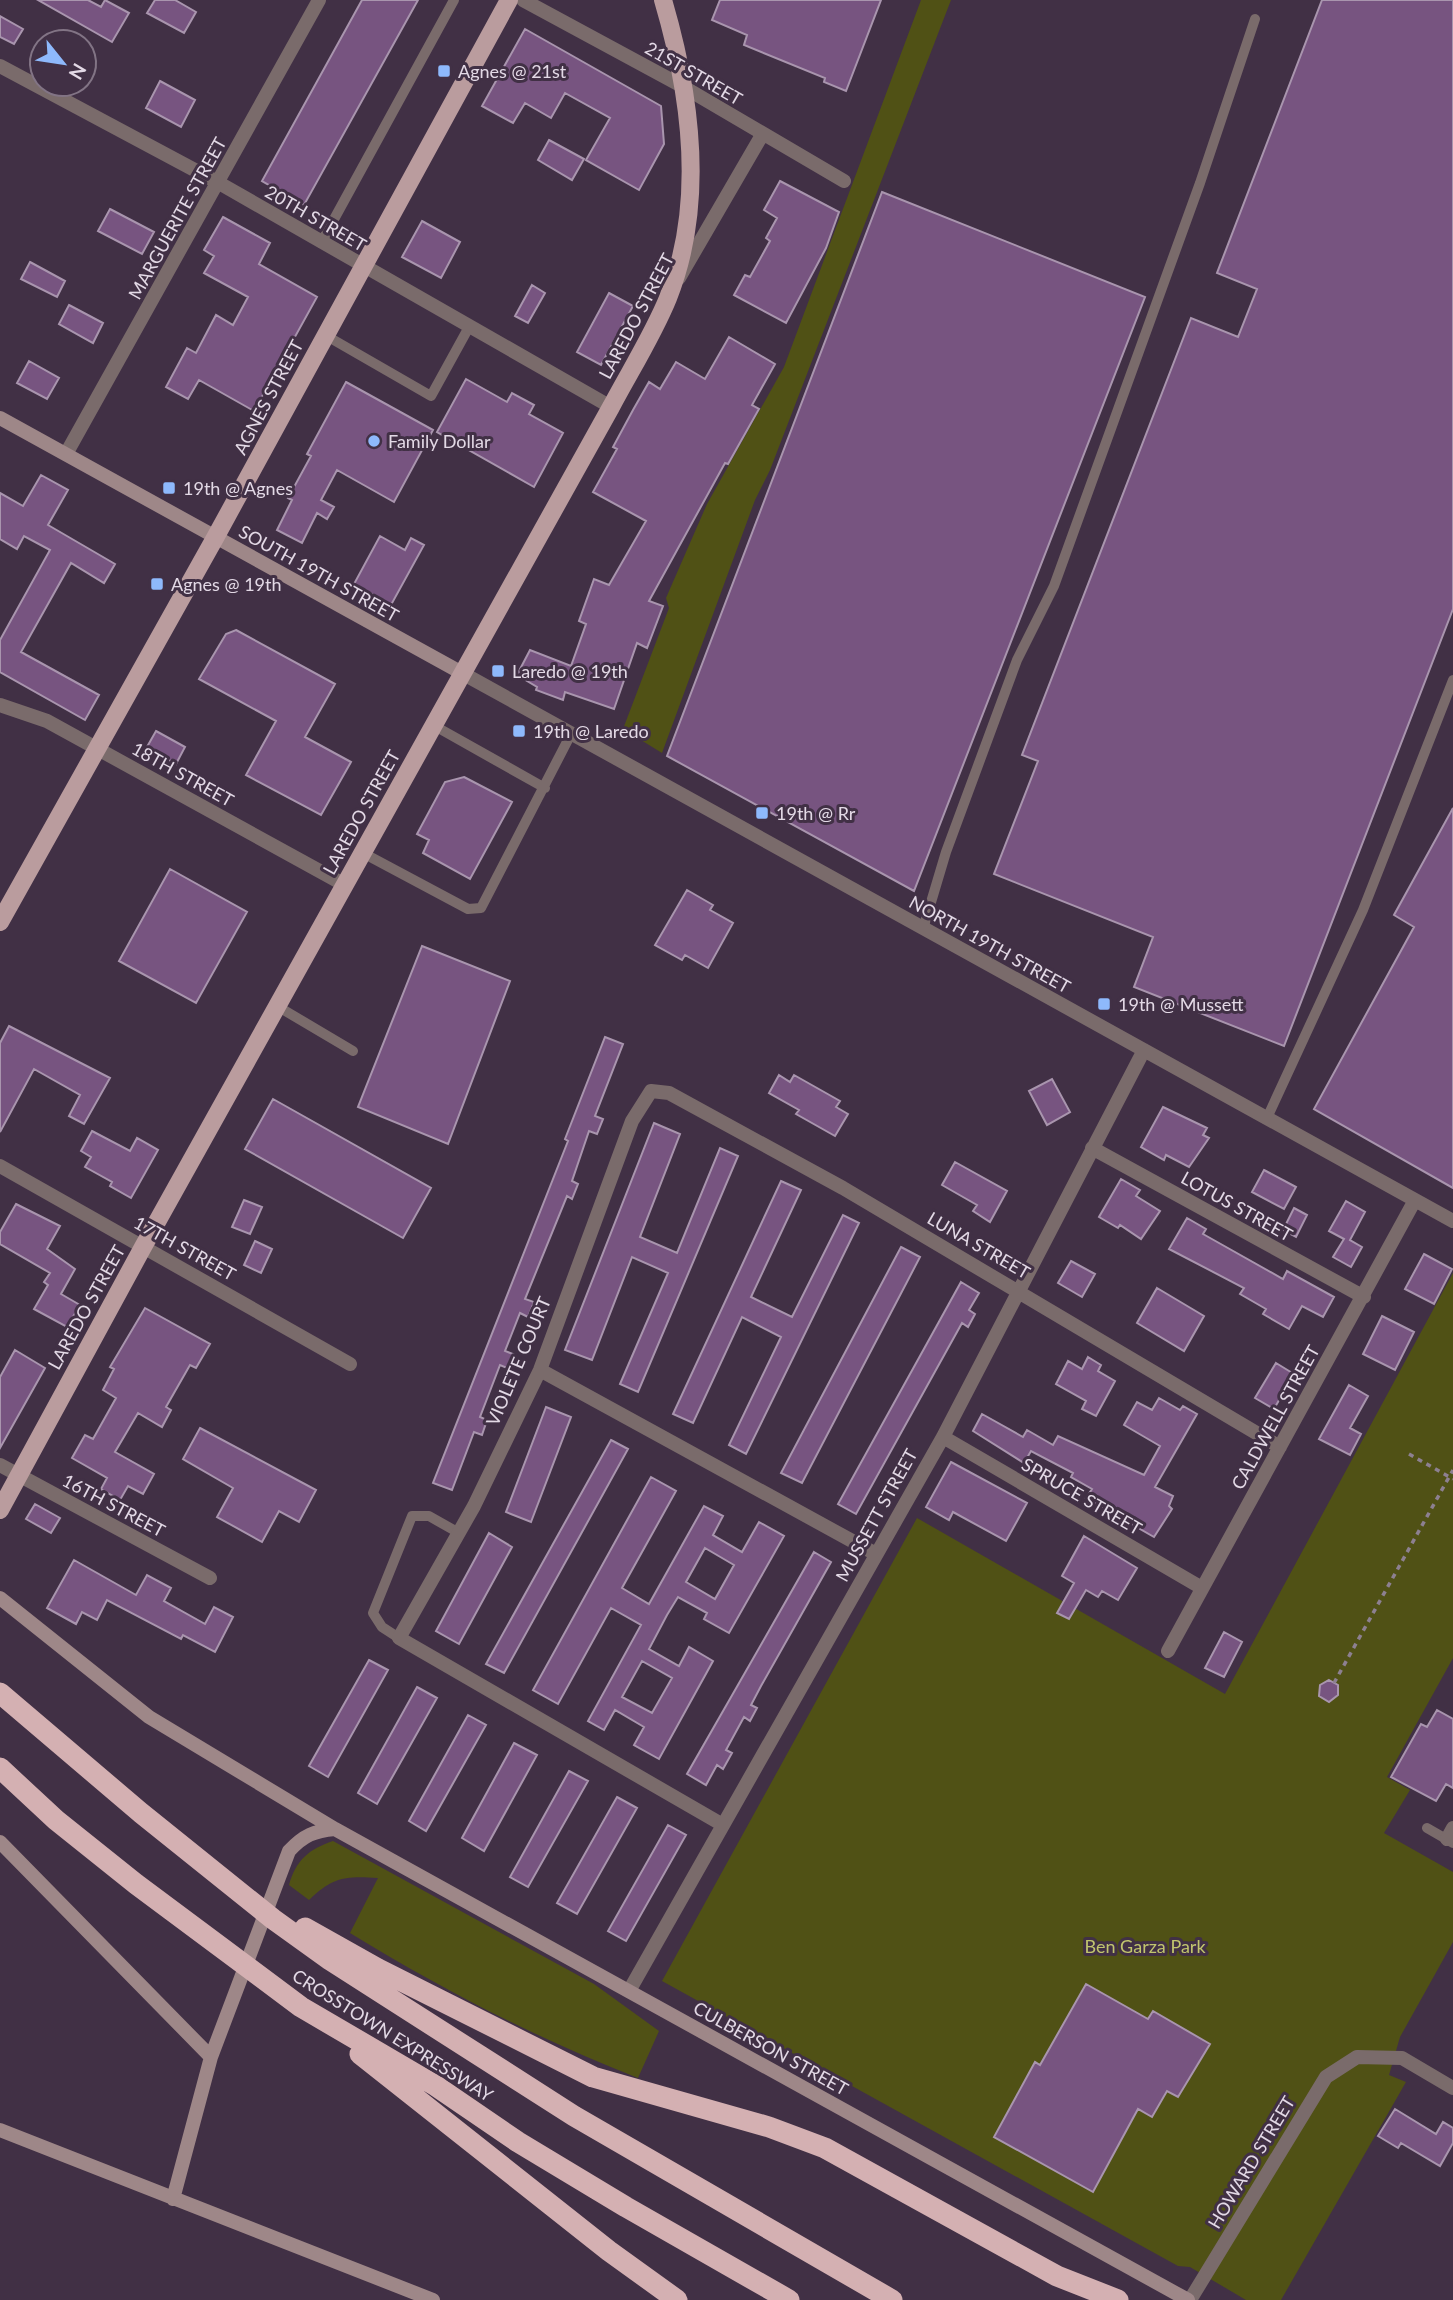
<svg xmlns="http://www.w3.org/2000/svg" width="1453" height="2300" viewBox="0 0 1453 2300" font-family="Lato,sans-serif">
	<rect width="100%" height="100%" fill="#413045"/>
	<path fill="#505115" d="M921 0H951L770 470 755 500 662 753 623 729 669 608 666 598 707 504 784 367Z
		M1453 1273V1658L1387 1777 1410 1790 1384 1833 1453 1872V1942L1400 2037 1389 2075 1406 2082 1281 2300H1246L1190 2267 1178 2266 662 1981 917 1518 1225 1694Z
		M333 1841 594 1984 659 2031 638 2078C536 2038 443 1990 350 1933L378 1878C345 1876 333 1877 309 1900L289 1885C296 1860 309 1849 333 1841Z"/>
	<path fill="#775480" stroke="#a995ae" stroke-width="2" fill-rule="evenodd" d="M38 0H88L101 7 105 0 129 13 112 42Z
		M155 0H175L196 12 184 33 147 13Z
		M362 0H418L304 205 262 181Z
		M720 0H881L846 91 824 82 825 78 744 45 747 35 712 20Z
		M1322 0H1453V609L1284 1046 1134 987 1153 937 994 874 1038 761 1022 755 1191 318 1238 337 1257 289 1217 273Z
		M0 16 23 29 14 44 0 37Z
		M525 29 661 106 664 144 639 190 586 160 610 118 565 93 551 118 525 103 513 123 482 106Z
		M160 81 195 100 181 127 146 108Z
		M549 140 584 159 572 180 538 160Z
		M780 181 839 212 826 248 786 323 734 295 745 275 750 277 770 241 766 238 777 218 764 210Z
		M882 192 1145 297 914 891 667 756Z
		M110 209 154 232 142 254 98 231Z
		M223 217 270 243 259 264 317 297 254 411 199 380 188 399 166 387 187 348 196 353 216 315 233 325 248 297 204 273 214 256 204 250Z
		M422 221 460 242 441 278 402 257Z
		M30 262 65 281 57 297 21 279Z
		M532 285 545 293 528 323 515 316Z
		M609 293 633 306 601 365 577 352Z
		M69 305 103 323 93 343 59 324Z
		M729 337 775 364 752 405 759 409 728 464 725 463 649 601 663 606 647 648 637 643 614 709 565 692 563 700 536 690 537 687 517 675 530 650 571 666 586 624 579 621 594 579 609 585 646 521 593 492 617 449 613 447 633 410 649 382 660 389 676 362 705 379Z
		M29 361 59 378 47 399 17 383Z
		M466 379 507 402 512 393 534 405 529 414 563 433 534 487 437 432Z
		M346 382 433 430 394 502 337 470 321 500 334 507 327 519 317 513 302 543 277 530 292 500 288 498 311 456 307 454Z
		M41 475 68 490 48 525 115 564 104 583 71 563 21 652 99 695 85 720 0 672V640L50 550 24 536 17 549 0 539V493L23 506Z
		M380 536 405 550 411 538 424 545 391 605 354 584Z
		M236 630 335 684 305 737 351 762 321 815 246 775 276 721 199 679 226 634Z
		M156 731 185 747 176 764 147 747Z
		M464 777 512 802 470 879 423 853 429 840 417 834 445 782Z
		M1453 808V1188L1314 1109 1414 927 1394 915Z
		M170 869 247 912 196 1003 119 961Z
		M687 890 713 905 710 910 733 923 708 968 685 955 682 960 655 945Z
		M422 946 510 981 448 1144 358 1107Z
		M9 1026 110 1078 84 1124 69 1116 80 1095 34 1069 0 1132V1043Z
		M605 1037 623 1044 595 1116 603 1119 597 1134 589 1131 572 1181 578 1184 572 1199 567 1196 525 1299 534 1302 528 1317 520 1313 505 1351 513 1354 507 1368 500 1365 480 1417 487 1420 482 1435 474 1432 452 1490 433 1483 568 1141 565 1139Z
		M779 1075 790 1082 794 1075 840 1101 836 1107 848 1114 835 1136 796 1114 799 1110 769 1093Z
		M1052 1079 1070 1112 1047 1125 1029 1091Z
		M273 1099 431 1188 403 1238 245 1149Z
		M1163 1107 1207 1128 1203 1135 1209 1138 1189 1167 1166 1155 1164 1160 1141 1147Z
		M654 1123 680 1134 640 1237 677 1253 720 1148 738 1156 638 1392 620 1384 668 1273 632 1257 592 1360 565 1350Z
		M92 1131 130 1151 137 1138 158 1150 131 1198 110 1186 112 1182 85 1167 91 1157 81 1151Z
		M955 1162 1007 1191 990 1222 973 1211 977 1205 942 1185Z
		M1264 1170 1296 1187 1284 1209 1252 1192Z
		M1121 1179 1140 1190 1136 1196 1160 1211 1141 1239 1120 1225 1118 1228 1099 1217Z
		M781 1181 801 1190 751 1297 792 1317 843 1215 859 1223 746 1454 729 1445 781 1337 742 1317 693 1423 673 1414Z
		M244 1200 262 1207 250 1234 232 1227Z
		M1346 1201 1365 1212 1350 1240 1362 1247 1351 1267 1333 1257 1344 1239 1329 1231Z
		M16 1204 60 1226 47 1249 75 1269 61 1294 80 1305 67 1327 34 1309 48 1285 44 1282 50 1273 0 1244V1232Z
		M1294 1208 1307 1215 1296 1237 1283 1230Z
		M1187 1218 1206 1229 1203 1234 1283 1279 1287 1271 1334 1297 1323 1317 1302 1306 1289 1329 1263 1314 1266 1309 1240 1294 1244 1288 1169 1249Z
		M255 1241 272 1249 261 1273 244 1265Z
		M901 1247 920 1257 802 1483 781 1473Z
		M1424 1254 1452 1269 1434 1304 1405 1289Z
		M1071 1261 1095 1274 1082 1297 1058 1283Z
		M961 1282 979 1293 969 1310 975 1314 968 1327 962 1323 856 1514 838 1504Z
		M1157 1288 1204 1316 1184 1351 1137 1323Z
		M145 1308 210 1344 196 1368 190 1365 166 1407 171 1410 162 1427 138 1413 115 1452 154 1474 143 1494 128 1486 120 1500 101 1489 107 1478 72 1458 85 1435 93 1439 116 1398 103 1390 114 1369 110 1367Z
		M1382 1316 1414 1332 1395 1370 1363 1354Z
		M15 1350 45 1368 0 1448V1377Z
		M1088 1357 1101 1365 1098 1371 1115 1381 1096 1416 1082 1409 1086 1401 1056 1384 1068 1361 1082 1369Z
		M1276 1363 1294 1374 1274 1409 1255 1398Z
		M1349 1385 1368 1396 1350 1428 1361 1434 1350 1455 1319 1439Z
		M1159 1398 1180 1410 1183 1406 1197 1414 1155 1487 1173 1496 1169 1506 1172 1509 1154 1537 1086 1498 1092 1489 1071 1477 1073 1473 1031 1451 1024 1463 973 1431 982 1414 1023 1437 1027 1430 1053 1445 1058 1436 1144 1475 1160 1446 1124 1425 1137 1402 1152 1410Z
		M546 1407 571 1417 531 1522 506 1512Z
		M200 1428 316 1490 299 1522 279 1511 262 1542 217 1517 233 1488 183 1459Z
		M611 1440 628 1449 504 1673 486 1664Z
		M951 1462 1027 1503 1006 1541 953 1512 949 1520 926 1507Z
		M651 1477 676 1491 622 1588 649 1604 704 1506 723 1516 713 1535 742 1552 759 1522 784 1536 729 1633 704 1619 707 1613 678 1597 667 1615 649 1649 679 1666 689 1647 713 1661 659 1759 634 1745 644 1727 615 1710 604 1730 588 1721 641 1625 611 1608 558 1704 533 1690ZM705 1548 734 1565 715 1599 686 1582ZM642 1661 672 1678 652 1713 622 1697Z
		M35 1504 60 1518 51 1533 26 1519Z
		M489 1533 512 1547 459 1644 436 1631Z
		M1084 1536 1137 1568 1118 1600 1102 1591 1098 1597 1086 1590 1069 1619 1057 1613 1074 1583 1062 1576Z
		M814 1552 831 1562 761 1686 751 1705 757 1708 750 1721 744 1717 726 1750 732 1753 723 1769 717 1765 706 1785 687 1774Z
		M74 1560 136 1595 147 1575 171 1588 164 1601 205 1624 214 1607 233 1617 215 1652 183 1635 181 1639 107 1600 97 1620 82 1612 76 1624 47 1608Z
		M1224 1632 1242 1642 1224 1677 1205 1668Z
		M369 1660 388 1670 328 1777 309 1766Z
		M1329 1680 1338 1685V1695L1329 1702 1319 1696 1320 1685Z
		M417 1687 437 1698 377 1804 358 1793Z
		M1437 1710 1453 1719V1788L1446 1784 1436 1801 1391 1777 1421 1724 1427 1727Z
		M468 1715 486 1725 426 1831 409 1821Z
		M514 1743 537 1755 484 1851 462 1838Z
		M569 1771 588 1781 528 1887 510 1877Z
		M617 1797 637 1808 577 1914 557 1903Z
		M668 1825 686 1835 626 1941 608 1931Z
		M1086 1984 1148 2019 1153 2011 1210 2044 1178 2097 1167 2091 1152 2117 1138 2109 1093 2192 994 2137 1035 2062 1040 2065Z
		M1395 2109 1436 2134 1443 2122 1453 2128V2143L1440 2166 1401 2143 1398 2148 1378 2136Z"/>
	<g fill="none" stroke-linecap="round" stroke-linejoin="round">
		<path stroke="#8d8091" stroke-width="3.5" stroke-dasharray="5 5" stroke-linecap="butt" d="M1409 1454 1453 1479
			M1334 1683 1453 1470"/>
		<path stroke="#7a6b6b" stroke-width="10" d="M321 243 454 0
			M325 335 431 396 469 327
			M433 725 545 788
			M363 853 468 909 481 908 571 734
			M923 929 946 852 1017 660 1054 586 1200 183 1255 19
			M277 1006 353 1051
			M1267 1118 1363 910 1453 680
			M399 1638 382 1627 373 1613 412 1516H429L459 1533
			M1427 1828 1453 1843"/>
		<path stroke="#7a6b6b" stroke-width="14" d="M523 0 682 86 844 181
			M0 66 219 183 611 407
			M679 278 762 135
			M66 454 319 0
			M462 673 1453 1221
			M0 705 47 721 345 885
			M1092 1148 1364 1297
			M0 1166 350 1364
			M540 1370 876 1554
			M943 1437 1202 1588
			M0 1465 210 1578
			M1168 1651 1415 1200
			M723 1825 399 1638 474 1506 540 1370 632 1121 651 1091 669 1093 843 1188 1280 1447
			M1447 1839 1453 1828
			M629 1991 943 1437 1144 1050
			M1190 2300 1326 2077 1357 2057 1402 2058 1453 2088"/>
		<path stroke="#9e8788" stroke-width="14" d="M0 418 462 673
			M0 1598 149 1717 335 1829 1188 2300
			M0 1842 211 2057
			M0 2130 433 2300
			M173 2199 211 2057 289 1851C304 1835 314 1831 335 1829"/>
		<path stroke="#ba9c9e" stroke-width="18" d="M0 922 215 538 509 0
			M0 1510 143 1247 611 407C630 371 653 335 668 298 706 203 691 95 663 0"/>
		<path stroke="#d4b0b2" stroke-width="21" d="M0 1693 141 1813 273 1919 330 1960 574 2116 892 2300
			M0 1768 56 1820 136 1884 301 2007 436 2086 518 2142 626 2207 789 2300
			M305 1928 378 1969 593 2077 769 2127 825 2148 1057 2276 1118 2300
			M360 2054 609 2251 677 2300"/>
	</g>
	<g fill="#8eb9fc" stroke="#413045" stroke-width="2.5">
		<rect x="437" y="64" width="14" height="14" rx="3.5"/>
		<circle cx="374" cy="441" r="7"/>
		<rect x="162" y="481" width="14" height="14" rx="3.5"/>
		<rect x="150" y="577" width="14" height="14" rx="3.5"/>
		<rect x="491" y="664" width="14" height="14" rx="3.5"/>
		<rect x="512" y="724" width="14" height="14" rx="3.5"/>
		<rect x="755" y="806" width="14" height="14" rx="3.5"/>
		<rect x="1097" y="997" width="14" height="14" rx="3.5"/>
	</g>
	<g text-anchor="middle" dominant-baseline="central" stroke-width="6" stroke-linejoin="round" paint-order="stroke">
		<g font-size="18" fill="#e3d9e6" stroke="#413045" text-anchor="start">
			<text x="458" y="71">Agnes @ 21st</text>
			<text x="388" y="441">Family Dollar</text>
			<text x="183" y="488">19th @ Agnes</text>
			<text x="171" y="584">Agnes @ 19th</text>
			<text x="512" y="671">Laredo @ 19th</text>
			<text x="533" y="731">19th @ Laredo</text>
			<text x="776" y="813">19th @ Rr</text>
			<text x="1118" y="1004">19th @ Mussett</text>
		</g>
		<g font-size="18" fill="#e3d9e6" stroke="#413045">
			<text transform="translate(694 73) rotate(30)">21ST STREET</text>
			<text transform="translate(177 218) rotate(-61)">MARGUERITE STREET</text>
			<text transform="translate(316 218) rotate(30)">20TH STREET</text>
			<text transform="translate(636 316) rotate(-62)">LAREDO STREET</text>
			<text transform="translate(268 397) rotate(-62)">AGNES STREET</text>
			<text transform="translate(319 573) rotate(29)">SOUTH 19TH STREET</text>
			<text transform="translate(183 774) rotate(29)">18TH STREET</text>
			<text transform="translate(361 812) rotate(-61)">LAREDO STREET</text>
			<text transform="translate(990 944) rotate(29)">NORTH 19TH STREET</text>
			<text transform="translate(1237 1206) rotate(29)">LOTUS STREET</text>
			<text transform="translate(979 1245) rotate(30)">LUNA STREET</text>
			<text transform="translate(185 1248) rotate(29)">17TH STREET</text>
			<text transform="translate(86 1307) rotate(-61)">LAREDO STREET</text>
			<text transform="translate(518 1361) rotate(-67)">VIOLETE COURT</text>
			<text transform="translate(1275 1417) rotate(-61)">CALDWELL STREET</text>
			<text transform="translate(1082 1496) rotate(30)">SPRUCE STREET</text>
			<text transform="translate(114 1505) rotate(28)">16TH STREET</text>
			<text transform="translate(876 1515) rotate(-61)">MUSSETT STREET</text>
			<text transform="translate(393 2035) rotate(32)">CROSSTOWN EXPRESSWAY</text>
			<text transform="translate(771 2048) rotate(29)">CULBERSON STREET</text>
			<text transform="translate(1251 2162) rotate(-59)">HOWARD STREET</text>
		</g>
		<g font-size="18" fill="#c1c56e" stroke="#413045">
			<text x="1145" y="1946">Ben Garza Park</text>
		</g>
	</g>
	<g transform="translate(63 63) rotate(120)"><circle r="33" fill="#413045" stroke="#827485" stroke-width="2"/>
	<path d="M0-5L12 26L0 18L-12 26Z" fill="#8eb9fc"/>
	<text y="-10" font-size="19" font-weight="bold" text-anchor="middle" fill="#e3d9e6">N</text>
	</g>
</svg>
